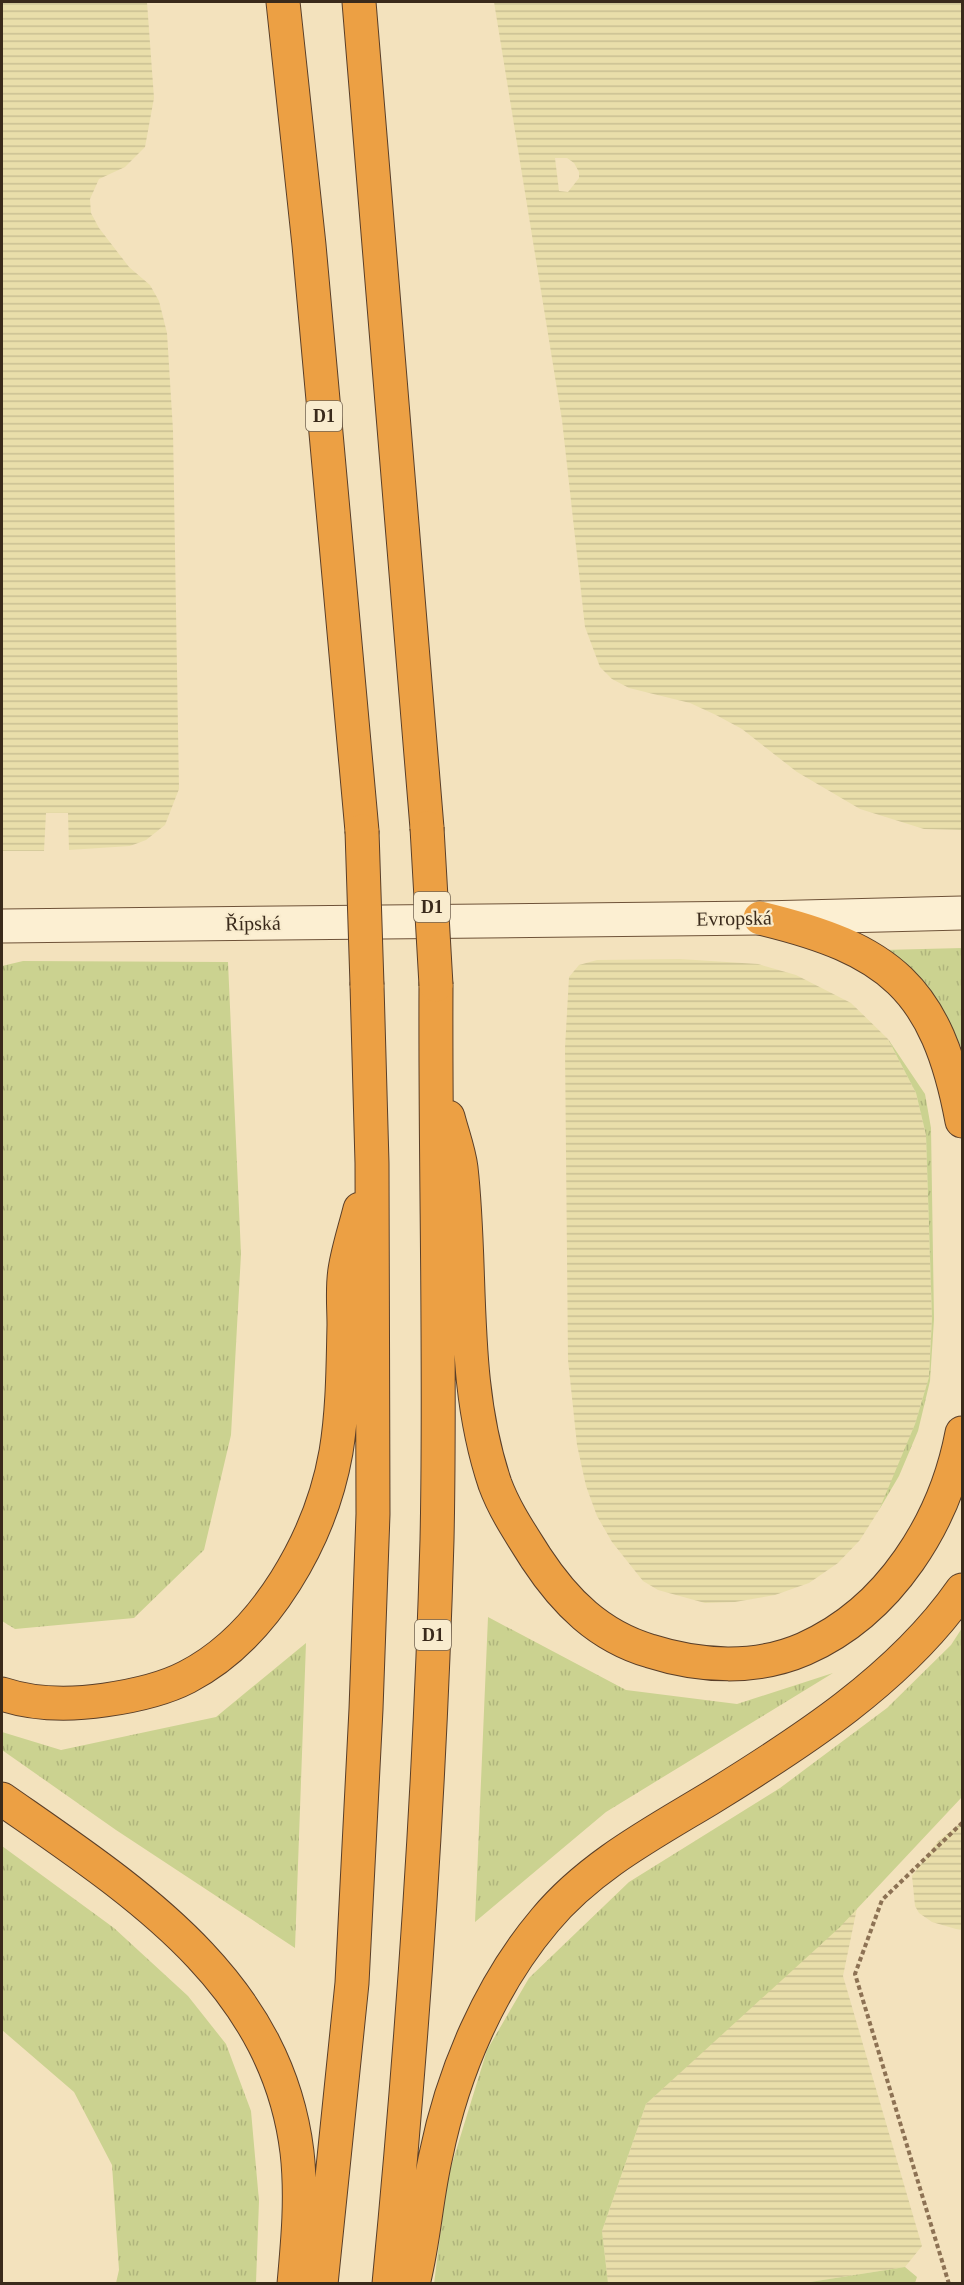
<svg xmlns="http://www.w3.org/2000/svg" width="964" height="2285" viewBox="0 0 964 2285" font-family="'Times New Roman',serif">
	<defs>
		<pattern id="farmland-rules" width="6" height="5" patternUnits="userSpaceOnUse" patternTransform="scale(1.5)"><rect width="6" height="5" fill="#e9deaa"/><path d="M0 2.5h6" fill="none" stroke="#c9bf92"/></pattern>
		<pattern id="grass-tufts" width="24" height="20" patternUnits="userSpaceOnUse" patternTransform="scale(1.5)"><rect width="24" height="20" fill="#cbd290"/><path d="M3 7l-1-3M5 7V3M7 7l1-3M15 17l-1-3M17 17v-4M19 17l1-3" fill="none" stroke="#afb47c"/></pattern>
	</defs>
	<rect width="100%" height="100%" fill="#f3e2bd"/>
	<path fill="url(#farmland-rules)" fill-rule="evenodd" d="M2 2H147L154 98 145 147 125 167 99 179 90 199 91 213 99 228 129 267 150 285 159 301 167 333 173 430 179 789 165 825 146 840 130 846 69 850 68 813H46L44 851H2Z
		M494 2H962V830L924 829 860 809 797 772 742 729 716 715 690 703 629 688 612 679 600 667 585 627 562 420ZM555 158H567L574 163 579 172V178L568 192 559 191Z
		M680 959 758 964 796 975 851 1003 888 1039 916 1093 926 1135 932 1318 929 1377 915 1424 893 1479 879 1510 860 1540 838 1563 809 1583 775 1595 735 1602 705 1603 658 1590 643 1581 612 1542 597 1516 586 1486 577 1445 568 1360 565 1048 569 977 579 965 597 960Z
		M962 1822V1930L956 1929 932 1922 919 1913 915 1906 912 1876 938 1841Z
		M857 1908 843 1976 922 2246 905 2267 804 2283 608 2284 602 2231 646 2104Z"/>
	<path fill="url(#grass-tufts)" d="M962 948V1046L961 1047 953 1029 883 950Z
		M23 961 228 962 241 1254 231 1435 204 1550 134 1618 15 1629 2 1621V966Z
		M888 1039 925 1094 931 1128 934 1319 930 1381 918 1431 899 1476 879 1510 915 1424 929 1377 932 1318 926 1135 916 1093Z
		M488 1617 626 1690 737 1704 833 1673 606 1812 475 1922Z
		M962 1628V1797L840 1927 646 2104 602 2231 608 2283 434 2284 447 2180 487 2050 529 1978 629 1882 780 1788 887 1708 951 1645Z
		M306 1643 295 1948 116 1830 2 1750V1732L61 1750 216 1717Z
		M2 1846 114 1928 188 1996 226 2044 251 2111 259 2201 256 2283H116L119 2270 112 2165 74 2092 2 2030Z
		M905 2267 917 2277 915 2283H804Z"/>
	<g fill="none" stroke-linecap="round" stroke-linejoin="round">
		<g stroke="#6e5238" stroke-width="35">
			<path id="secondary" d="M2 926 760 918 962 913"/>
		</g>
		<g stroke="#5a3f29" stroke-width="35">
			<path id="highway" d="M283 2 309 245 362 831
				M359 2 427 828
				M760 918C889 949 937 987 962 1121
				M448 1117C452 1133 459 1151 461 1168 473 1274 460 1381 495 1484 505 1511 521 1534 536 1558 565 1602 599 1636 650 1651 700 1667 756 1670 804 1649 890 1611 945 1522 962 1433
				M2 1694C35 1705 71 1705 105 1700 133 1696 162 1690 187 1677 266 1636 321 1537 336 1452 343 1410 343 1367 344 1325 344 1307 342 1288 345 1270 348 1250 355 1229 360 1209
				M2 1799C132 1890 276 1980 297 2152 302 2196 298 2240 294 2284
				M321 2284 352 1983 366 1709 373 1514 372 1163 367 985
				M389 2284C413 2036 430 1789 437 1540 441 1355 435 1170 436 985
				M413 2284C424 2241 426 2198 436 2155 453 2072 490 1985 545 1920 589 1867 651 1834 709 1799 800 1743 900 1679 962 1590"/>
		</g>
		<path stroke="#8d7254" stroke-width="4" stroke-dasharray="4.5 3" stroke-linecap="butt" d="M949 2284 855 1974 882 1900 962 1823"/>
		<use href="#secondary" stroke="#fcefd2" stroke-width="33"/>
		<use href="#highway" stroke="#eca044" stroke-width="33"/>
		<g stroke="#5a3f29" stroke-width="35" stroke-linecap="butt">
			<path id="highway-bridge" d="M427 828 436 985
				M362 831 367 985"/>
		</g>
		<use href="#highway-bridge" stroke="#eca044" stroke-width="33"/>
	</g>
	<g text-anchor="middle" dominant-baseline="central" stroke-width="4.5" stroke-linejoin="round" paint-order="stroke">
		<g fill="#f9ecce" stroke="#736451" stroke-width="1.5">
			<rect x="306" y="401" width="36" height="30" rx="4.5"/>
			<rect x="414" y="892" width="36" height="30" rx="4.5"/>
			<rect x="415" y="1620" width="36" height="30" rx="4.5"/>
		</g>
		<g font-size="18" font-weight="bold" fill="#3a2a1b">
			<text x="324" y="416">D1</text>
			<text x="432" y="907">D1</text>
			<text x="433" y="1635">D1</text>
		</g>
		<g font-size="20" fill="#3a2a1b" stroke="#f9ecce">
			<text transform="translate(734 918) rotate(-1)">Evropská</text>
			<text transform="translate(253 923) rotate(-1)">Řípská</text>
		</g>
	</g>
	<rect width="964" height="2285" fill="none" stroke="#3a2a1b" stroke-width="6"/>
</svg>
